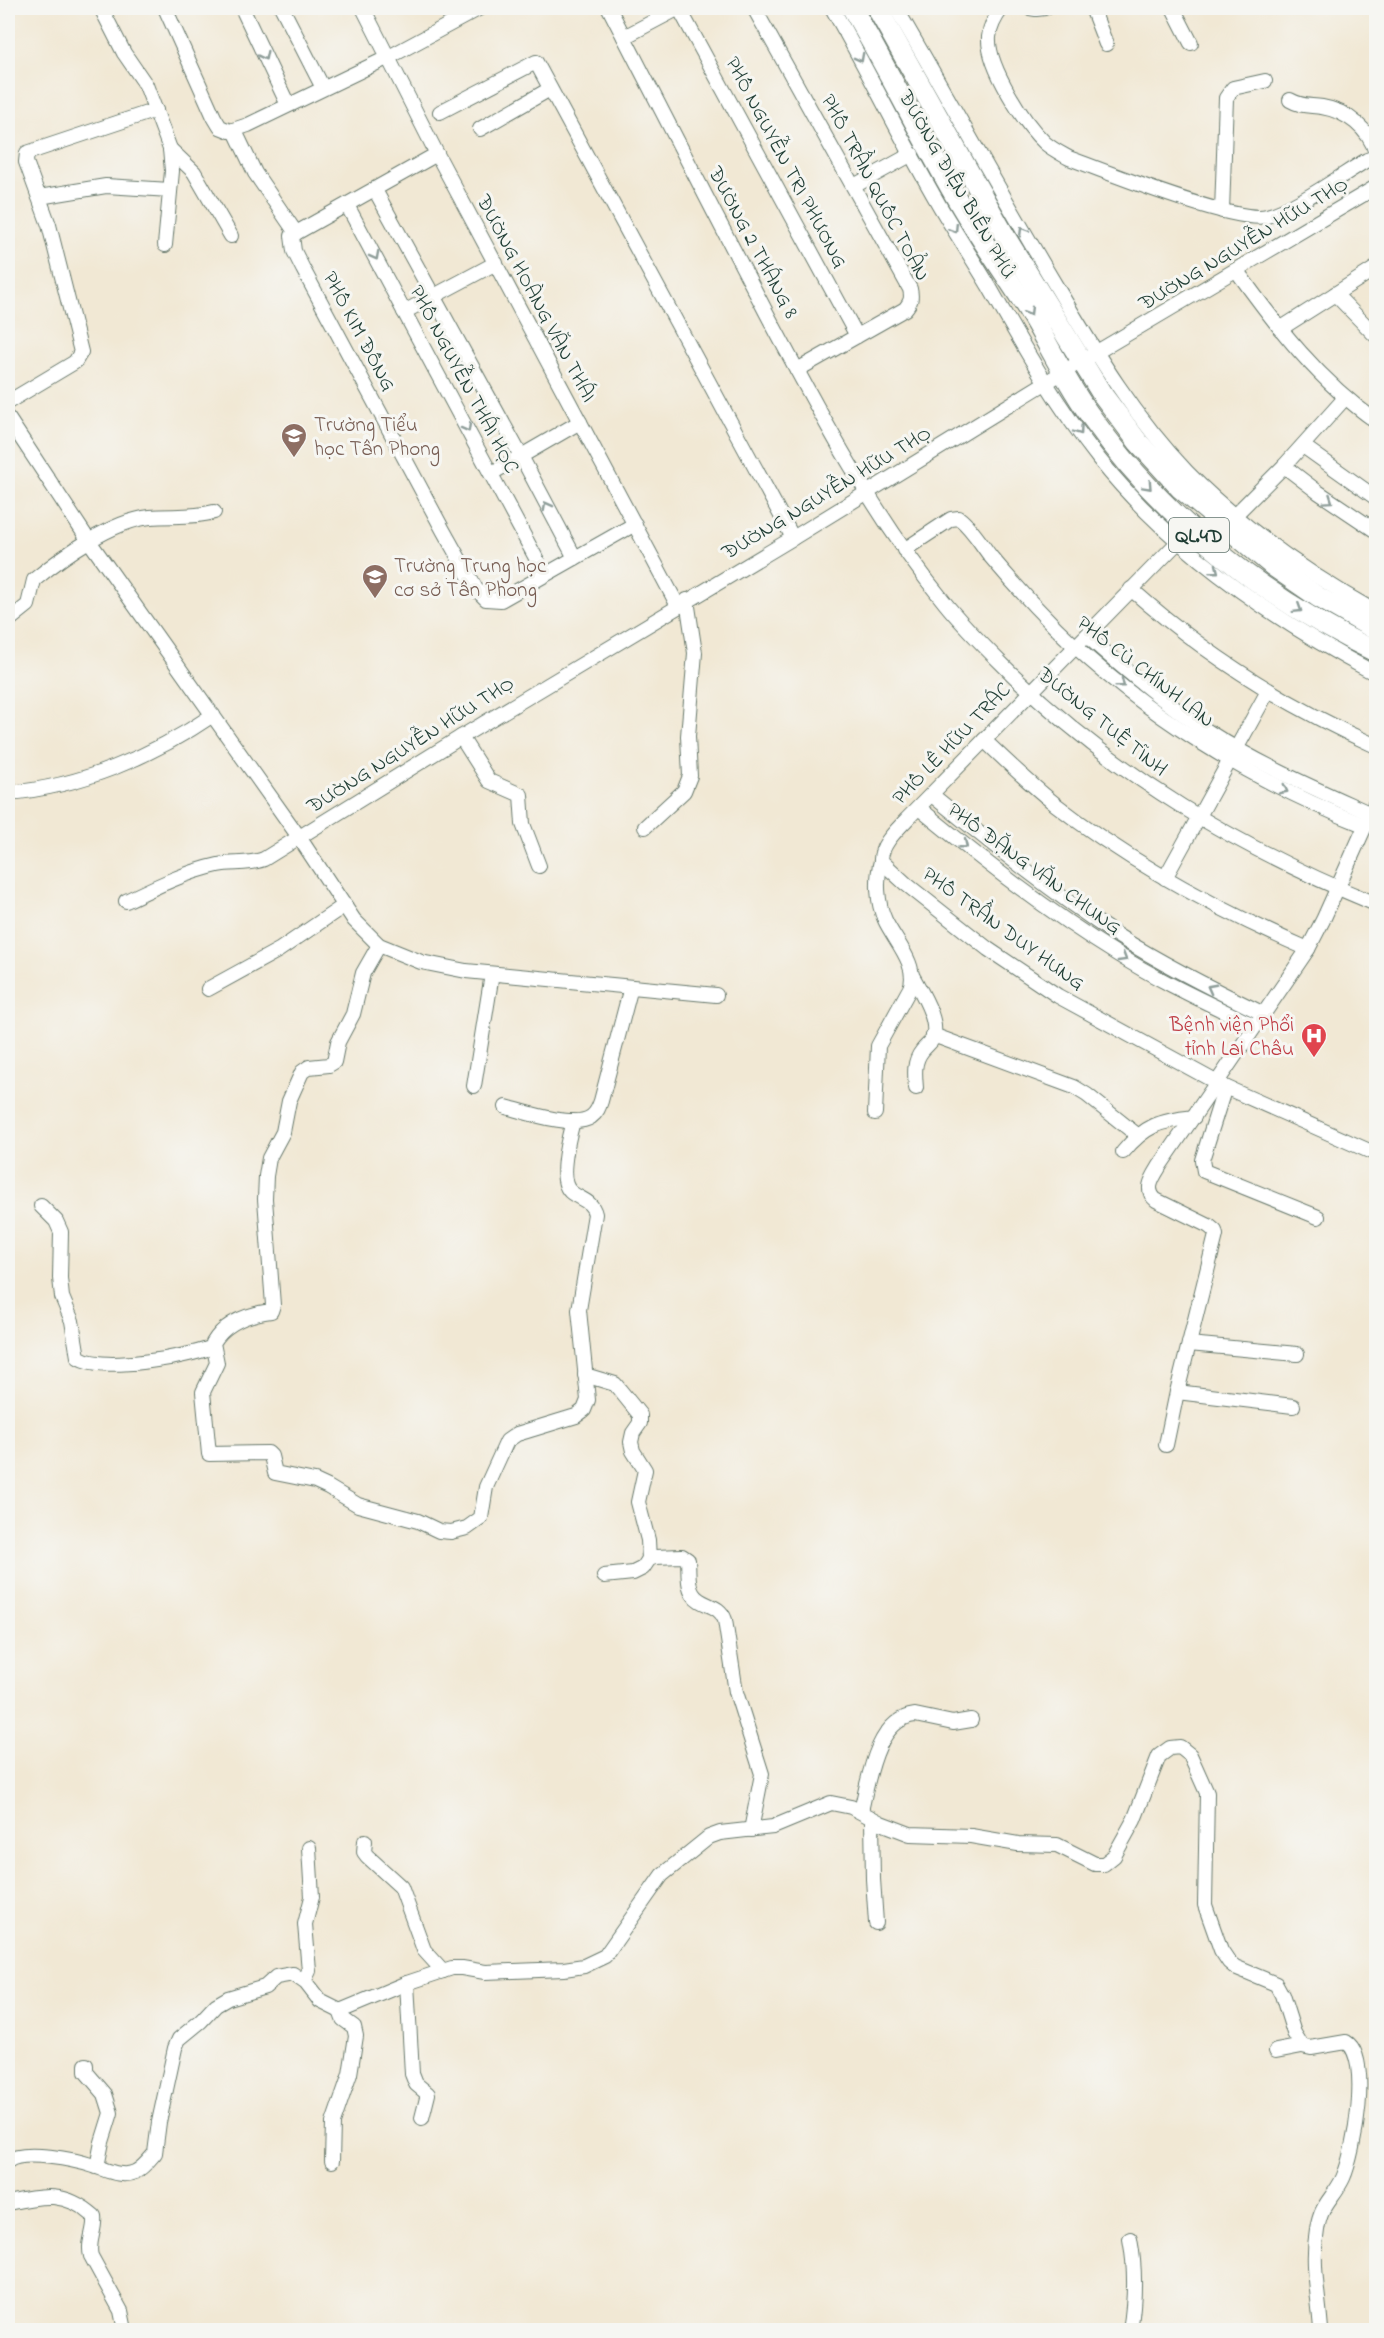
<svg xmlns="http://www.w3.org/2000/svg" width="1384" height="2338" viewBox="0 0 1384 2338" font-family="'Indie Flower',sans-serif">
<rect width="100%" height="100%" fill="#f6f6f2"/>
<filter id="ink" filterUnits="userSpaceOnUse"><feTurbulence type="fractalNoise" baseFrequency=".0167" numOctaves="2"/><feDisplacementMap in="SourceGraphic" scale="12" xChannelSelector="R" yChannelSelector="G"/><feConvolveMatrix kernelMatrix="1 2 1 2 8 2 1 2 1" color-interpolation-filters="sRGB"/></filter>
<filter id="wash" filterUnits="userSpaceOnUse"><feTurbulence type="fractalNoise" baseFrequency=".008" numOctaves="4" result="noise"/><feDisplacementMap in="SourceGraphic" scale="24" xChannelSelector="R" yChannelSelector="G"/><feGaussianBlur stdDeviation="1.35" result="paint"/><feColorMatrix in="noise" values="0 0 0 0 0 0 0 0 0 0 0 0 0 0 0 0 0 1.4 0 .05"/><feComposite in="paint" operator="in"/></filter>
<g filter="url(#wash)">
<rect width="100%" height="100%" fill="#f1e8d4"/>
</g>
<g filter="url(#ink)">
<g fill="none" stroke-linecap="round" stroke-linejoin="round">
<defs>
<g id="minor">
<path d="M101,8l23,45 22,32 24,64 2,22 -7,74"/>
<path d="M165,8l49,109 6,10 10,4 18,-6 141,-68 91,-49"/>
<path d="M242,8l46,97"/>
<path d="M282,8l41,80"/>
<path d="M363,8l74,146 241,452"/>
<path d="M609,8c52,101 104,203 157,304 53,100 107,203 179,291 20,25 44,48 67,71 107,104 227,174 364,230"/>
<path d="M679,8l178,328"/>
<path d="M754,8l156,281c2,9 1,13 -5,20l-108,61"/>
<path d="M832,8c37,64 69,131 106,195 16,28 35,56 52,85 33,58 67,118 109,171 73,92 175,161 277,215"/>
<path d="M896,8c55,94 107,190 163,283 38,64 76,127 128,181 55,56 121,102 189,140"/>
<path d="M1002,8c-6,8 -12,18 -13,29 -2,29 35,86 56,106 7,6 15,10 24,15 35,13 167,66 198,58 28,-7 73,-40 100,-56l9,-3"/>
<path d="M1030,8l6,1 9,-1"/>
<path d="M1092,8l14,36"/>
<path d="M1173,8l18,35"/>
<path d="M624,37l55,-29"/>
<path d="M1290,100c12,7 20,5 32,7 25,4 47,22 54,46"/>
<path d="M440,112l96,-50 257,476"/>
<path d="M480,129l70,-40"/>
<path d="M235,131l20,42 41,60"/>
<path d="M170,149l24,23 37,64"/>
<path d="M437,154l-141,79 -4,3 2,15 9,18 140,261 33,59 10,10 15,1 134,-76"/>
<path d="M854,186l58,-32"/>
<path d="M375,190l146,266 54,102"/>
<path d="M39,197l67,-11 64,4"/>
<path d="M347,205l198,370"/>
<path d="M1222,211l4,-113 7,-10 32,-7"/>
<path d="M1237,271c40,56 83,111 139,150"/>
<path d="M1335,294l41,42"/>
<path d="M404,312l92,-49"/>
<path d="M1280,329l96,-61"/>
<path d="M8,402l67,-40 6,-10 -32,-127 -23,-63 1,-9 129,-43"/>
<path d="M8,418l81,123 210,296 55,83 25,25 42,17 45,9 250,24"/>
<path d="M1303,446l73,52"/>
<path d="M1284,466l34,26 58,39"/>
<path d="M492,473l88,-51"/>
<path d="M1235,515l49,-49 61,-68"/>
<path d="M1179,541l-272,278c-10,11 -27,26 -26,42l25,23 82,65 70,47 167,91 151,67"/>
<path d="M904,550l47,-31 8,-1c13,10 22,26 32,39 21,25 42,48 65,71 87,86 196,153 310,198"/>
<path d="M1131,589c74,66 156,117 245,157"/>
<path d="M8,621l20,-16 6,-25c29,-24 78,-59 116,-63 22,-2 43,1 64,-5"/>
<path d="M1087,636c38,34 79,68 122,96 51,33 107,57 162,82"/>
<path d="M461,737l28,44 32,14 2,29 16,42"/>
<path d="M984,740c23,22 46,44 71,64 77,60 163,106 253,145"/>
<path d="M8,793c72,-6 145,-37 205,-78"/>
<path d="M932,795c60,49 121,98 186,141 46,29 96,54 146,78"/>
<path d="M919,808c63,52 128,103 198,146 44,28 91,49 138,72"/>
<path d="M645,827l39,-36 6,-15 -2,-40 7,-83 -8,-53"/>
<path d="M1165,878l103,-187"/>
<path d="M126,901c29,-14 60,-29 92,-36 15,-3 31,0 46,-6l197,-122 332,-199 270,-166 313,-185"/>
<path d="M379,945l-16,28 -10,41 -15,28 -4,20 -5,3 -20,2 -7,5 -13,29 -6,31 -14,26 -3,18 -1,23 8,106 -2,6c-23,3 -46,11 -58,32l4,20 -14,29 6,62 59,-1 3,3 4,17 40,8 13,6 30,18 60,16 21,10 12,1 16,-4 14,-10 5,-31 21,-46 10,-7 59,-18 8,-6 4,-10 -9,-90 16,-96c-3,-13 -13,-14 -23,-21 -16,-11 -3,-56 1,-72"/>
<path d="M913,977c8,15 28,46 19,63 -3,4 -7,7 -10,11 -9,11 -7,24 -6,37"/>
<path d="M208,989l71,-39 66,-45"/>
<path d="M933,1035l141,52 13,8 50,40"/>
<path d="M474,1086l18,-112"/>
<path d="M1225,1087l-23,73 2,11 114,46"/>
<path d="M506,1107c19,5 68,22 85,10 6,-4 8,-10 10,-16l30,-114"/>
<path d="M875,1113l3,-67 32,-58c9,-23 -16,-48 -25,-68 -8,-17 -9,-41 -4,-59"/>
<path d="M1123,1152c22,-27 37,-31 71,-35"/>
<path d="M41,1206l15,15 5,11 -1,46 2,19 10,24 6,36c25,16 107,0 135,-10"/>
<path d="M1189,1344l108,10"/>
<path d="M585,1375l30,9 25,31v8l-7,10 -2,9 2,9 12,19 -7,32 10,38 1,19"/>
<path d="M1177,1392l116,14"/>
<path d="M1166,1445l11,-53 39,-157 -1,-4 -6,-5 -53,-26c-13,-11 -2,-24 5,-36l147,-215 15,-29 53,-118"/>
<path d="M604,1576l29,-3 10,-5 6,-9 6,-2 27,-1 6,4c1,11 -1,25 5,34 8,13 26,9 32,26l11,72 26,82 -11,56"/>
<path d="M861,1811c7,-29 15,-92 54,-96l38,8 18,-3"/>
<path d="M872,1819l1,60 3,44"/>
<path d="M365,1841l-1,11 3,4 34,31 23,63 19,21"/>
<path d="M304,1981l5,-10 -4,-47 7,-27 -3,-49"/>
<path d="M407,1983l5,91 4,10 12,10 -6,24"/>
<path d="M1276,2051l26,-5"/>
<path d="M86,2065v7l19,22 6,19 -9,29 -5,25"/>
<path d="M8,2161c15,-12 68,-1 86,5 13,4 27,12 41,6 8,-4 14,-12 20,-19l4,-31 16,-74 4,-9 22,-18 15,-16 12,-7 37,-11 11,-10 17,-3 13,9 14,18 20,10 67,-28 45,-15h10l23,4 79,-3 20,-3 21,-10 57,-81 47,-38 11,-4 53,-6 58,-24 20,4 30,16 29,11 61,2 47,8 39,1 38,19h9l10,-8 20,-36 25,-64 11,-8 10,-1 10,8 17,38 -2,112 16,45 8,12 6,5 41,17 6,11 12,38 8,13 9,2 35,-6c26,15 8,112 -3,136 -10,21 -22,25 -26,52 -6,34 2,67 4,100"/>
<path d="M332,2161l1,-38 17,-49 6,-38 -2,-9 -11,-8 -3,-8"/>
<path d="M8,2203c35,-8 58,-12 86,13 2,14 -7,26 -3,40l30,55 4,19"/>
<path d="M1130,2239c6,31 5,61 0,91"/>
</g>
<g id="highway">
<path d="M852,8c38,65 71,133 109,198 20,34 43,66 64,99 23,37 41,78 67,113 72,101 173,181 284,234"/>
<path d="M877,8l129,230 96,156 36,48 42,46 93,78 45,31 58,33"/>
</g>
</defs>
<use href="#minor" stroke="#68796c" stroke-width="16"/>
<use href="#highway" stroke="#68796c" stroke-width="22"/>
<use href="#minor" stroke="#fff" stroke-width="14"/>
<use href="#highway" stroke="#fff" stroke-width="20"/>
</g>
<defs><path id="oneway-chevron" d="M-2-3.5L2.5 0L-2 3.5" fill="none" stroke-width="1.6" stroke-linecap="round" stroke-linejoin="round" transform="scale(1.5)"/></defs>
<g stroke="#8f9e9a">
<use href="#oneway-chevron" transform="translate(264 56) rotate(64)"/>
<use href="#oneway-chevron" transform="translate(860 58) rotate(62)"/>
<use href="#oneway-chevron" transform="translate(954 229) rotate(58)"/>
<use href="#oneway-chevron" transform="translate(1023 231) rotate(-121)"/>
<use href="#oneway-chevron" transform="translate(375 256) rotate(62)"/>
<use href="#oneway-chevron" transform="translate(1029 312) rotate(59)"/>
<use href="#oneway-chevron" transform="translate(467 428) rotate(61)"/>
<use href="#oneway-chevron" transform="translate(1079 431) rotate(55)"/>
<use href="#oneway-chevron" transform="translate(1148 486) rotate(47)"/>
<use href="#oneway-chevron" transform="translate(1329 500) rotate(34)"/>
<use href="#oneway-chevron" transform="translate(547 506) rotate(-118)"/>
<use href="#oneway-chevron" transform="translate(1215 570) rotate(38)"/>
<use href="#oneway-chevron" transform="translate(1298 609) rotate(32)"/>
<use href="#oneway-chevron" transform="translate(1121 684) rotate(38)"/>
<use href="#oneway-chevron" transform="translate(1284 790) rotate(27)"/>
<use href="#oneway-chevron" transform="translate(964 845) rotate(39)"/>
<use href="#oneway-chevron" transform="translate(1123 958) rotate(31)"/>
<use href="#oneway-chevron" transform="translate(1211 988) rotate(-152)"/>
</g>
</g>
<defs>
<symbol id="school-pin" viewBox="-11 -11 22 30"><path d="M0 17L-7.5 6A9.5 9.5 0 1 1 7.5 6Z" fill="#8d6e63" stroke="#f6f6f2"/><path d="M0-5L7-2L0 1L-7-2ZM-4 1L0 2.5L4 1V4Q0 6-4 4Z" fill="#fff"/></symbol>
<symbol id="hospital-pin" viewBox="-11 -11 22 30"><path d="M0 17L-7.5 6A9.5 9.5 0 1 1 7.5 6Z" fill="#e0444e" stroke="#f6f6f2"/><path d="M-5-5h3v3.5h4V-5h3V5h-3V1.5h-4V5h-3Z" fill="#fff"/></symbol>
</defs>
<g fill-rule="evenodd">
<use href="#school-pin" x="279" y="421" width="30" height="40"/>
<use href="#school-pin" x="360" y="562" width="30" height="40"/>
<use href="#hospital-pin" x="1299" y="1021" width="30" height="40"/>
</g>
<g text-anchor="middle" stroke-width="6" stroke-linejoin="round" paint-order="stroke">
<rect fill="#f6f6f2" stroke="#60746d" stroke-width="1.5" x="1169" y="518" width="60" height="34" rx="4.5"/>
<g font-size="20" font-weight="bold" fill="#1f3d34">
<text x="1199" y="542">QL.4D</text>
</g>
<g font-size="21" fill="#1f3d34" stroke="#f6f6f2">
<text transform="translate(787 162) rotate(62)" y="7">PHỐ NGUYỄN TRI PHƯƠNG</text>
<text transform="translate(958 184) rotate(60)" y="7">ĐƯỜNG ĐIỆN BIÊN PHỦ</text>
<text transform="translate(876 187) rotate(62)" y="7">PHỐ TRẦN QUỐC TOẢN</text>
<text transform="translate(754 242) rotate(62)" y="7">ĐƯỜNG 2 THÁNG 8</text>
<text transform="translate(1243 243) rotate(-31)" y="7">ĐƯỜNG NGUYỄN HỮU THỌ</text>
<text transform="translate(537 298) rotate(62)" y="7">ĐƯỜNG HOÀNG VĂN THÁI</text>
<text transform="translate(360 331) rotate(62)" y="7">PHỐ KIM ĐỒNG</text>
<text transform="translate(465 379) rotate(62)" y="7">PHỐ NGUYỄN THÁI HỌC</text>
<text transform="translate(826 492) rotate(-31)" y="7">ĐƯỜNG NGUYỄN HỮU THỌ</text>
<text transform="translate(1146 671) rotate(38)" y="7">PHỐ CÙ CHÍNH LAN</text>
<text transform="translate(1103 721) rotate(39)" y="7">ĐƯỜNG TUỆ TĨNH</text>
<text transform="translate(951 743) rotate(-46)" y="7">PHỐ LÊ HỮU TRÁC</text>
<text transform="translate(410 744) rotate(-32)" y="7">ĐƯỜNG NGUYỄN HỮU THỌ</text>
<text transform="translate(1035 868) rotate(36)" y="7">PHỐ ĐẶNG VĂN CHUNG</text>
<text transform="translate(1004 928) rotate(36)" y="7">PHỐ TRẦN DUY HƯNG</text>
</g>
<g font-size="21" fill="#785e54" stroke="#f6f6f2" text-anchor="start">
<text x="314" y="431">Trường Tiểu<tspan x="314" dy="24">học Tân Phong</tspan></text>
<text x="394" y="572">Trường Trung học<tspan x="394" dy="24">cơ sở Tân Phong</tspan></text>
</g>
<g font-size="21" fill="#be3a42" stroke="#f6f6f2" text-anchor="end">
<text x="1294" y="1031">Bệnh viện Phổi<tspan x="1294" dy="24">tỉnh Lai Châu</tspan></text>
</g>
</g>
<rect width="1384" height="2338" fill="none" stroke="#f6f6f2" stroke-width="30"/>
</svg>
